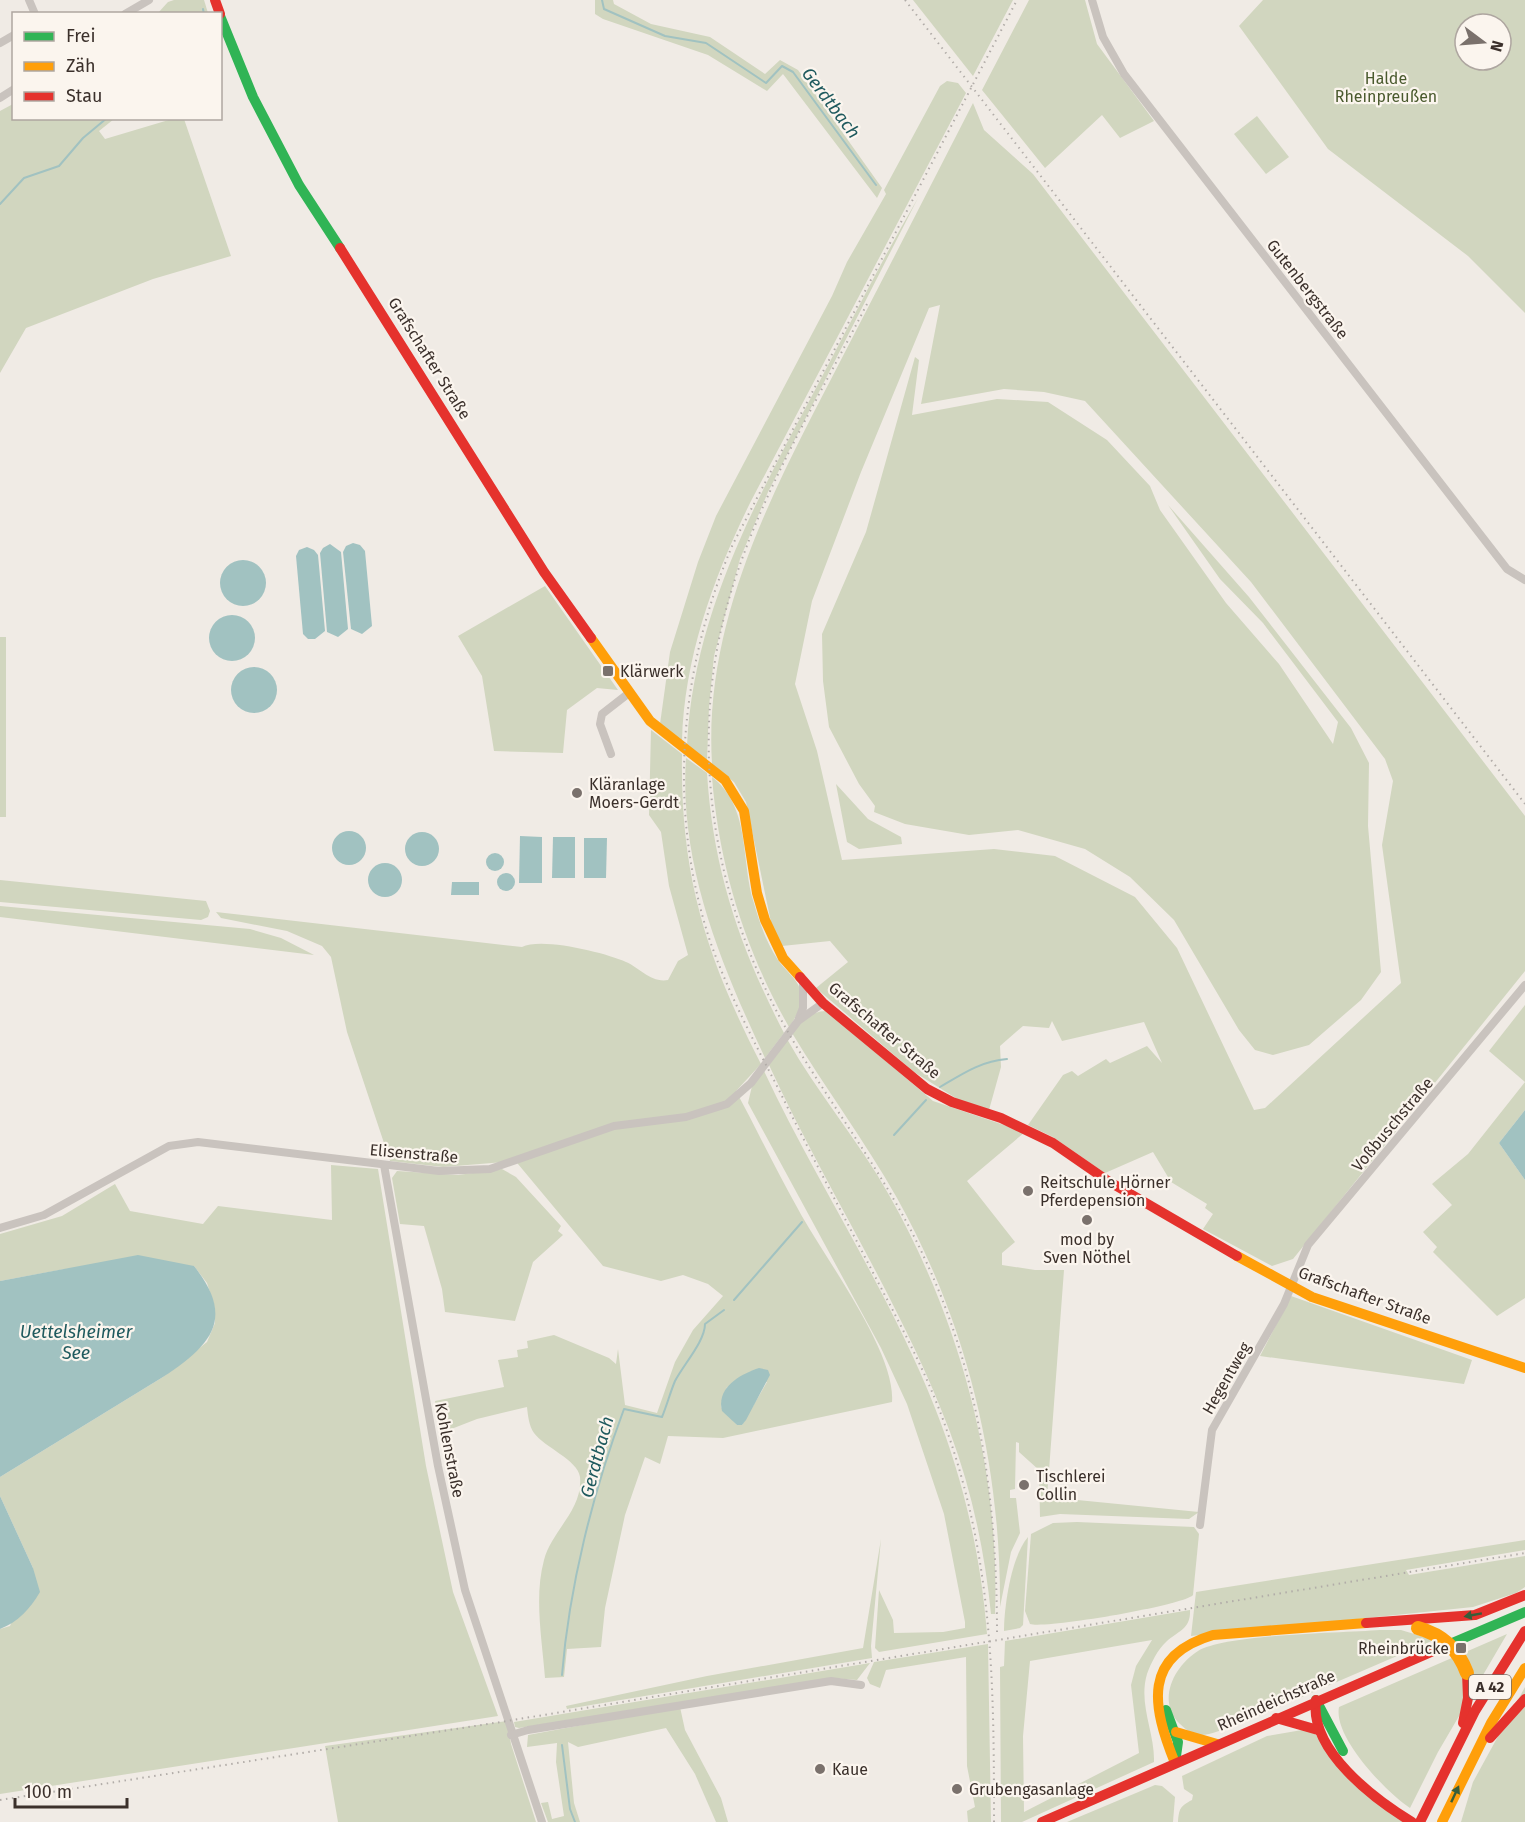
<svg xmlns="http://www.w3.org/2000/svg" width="1525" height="1822" viewBox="0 0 1525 1822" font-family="'Fira Sans',sans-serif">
<rect width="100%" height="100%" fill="#f0ebe5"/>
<g fill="#d1d6bf" fill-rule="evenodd">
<path d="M174,0h30l4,13h-50l10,-11z"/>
<path d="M595,0h18l1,4 37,20 59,13 55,37 15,-14 18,10 84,118 -5,10 -94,-124 -16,17 -59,-36 -105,-36 -8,-5z"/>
<path d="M913,0h100l-40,76z"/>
<path d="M1029,0h56l12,44 57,77 -34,17 -18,-23 -57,53 -63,-78z"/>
<path d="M1263,0h262v313l-57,-57 -140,-107 -89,-123zM1465,24h36v36h-36z"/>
<path d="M947,81l11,2 8,10 -215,408c-37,75 -67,156 -69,241l-22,-18 10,-72 28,-90 18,-46 116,-220 15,-34 39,-68 -2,-4 56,-104z"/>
<path d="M973,103l11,27 49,44 492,642v155l-232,288 -21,7 -69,-37 10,-15 -8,-6 2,-4 -36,-22 -18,-30 -48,21 -52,-36 -25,-12 35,-50 9,-4 6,5 28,-17 4,4 37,-17 15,17 -18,-41 -82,19 -10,-20 -3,7 -26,-2 -23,20 1,21 -12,43 -30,-10 -45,-28 -98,-84 32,-26 -18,-21 -48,5 -10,-19 -26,-125 -12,-20 -22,-18c-9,-149 66,-282 132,-410 43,-83 86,-167 129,-251zM940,305l-19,99 83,-15 40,3 41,9 166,181 134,177 8,22 -11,64 19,138 -136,125 -11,2 -77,-162 -42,-51 -80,-41 -61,-7 -152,11 -25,-109 -22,-67 17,-83 49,-129 68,-164z"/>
<path d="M13,104l1,14 100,1 -15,12 6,8 67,-20h12l47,137 -78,23 -127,49 -26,45v-262z"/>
<path d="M1257,116l32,41 -23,17 -32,-40z"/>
<path d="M918,198l-150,294 -28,67 -26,97 -5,51 -2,53 -20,-14c6,-131 68,-243 128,-356 34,-64 66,-129 103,-192z"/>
<path d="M915,357l4,3 -7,55 85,-16 51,3 59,38 43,46 10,24 66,93 53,61 54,80 5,-22 -75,-99 -43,-44 -52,-74 81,92 102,131 18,35 -1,63 13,146 -20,28 -52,45 -36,10 -18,-5 -16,-20 -65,-110 -44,-43 -45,-28 -67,-19 -49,5 -64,-11 -31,-12 1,-6 -16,-22 -30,-57 -6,-46 -1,-47 44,-102z"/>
<path d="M545,586l73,104 -21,-2 -30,22 -4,43 -69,-2 -12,-75 -24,-40z"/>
<rect x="0" y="637" width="6" height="180"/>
<path d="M651,730l31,24c-2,121 24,203 79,310l-25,27c21,39 40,79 62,118 25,47 98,142 94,193l-169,36 -55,-2 -8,28 -15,-7 -20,58 -20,93 -4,39 -34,2 -3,28 -19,1c-3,-39 -11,-81 -1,-118 8,-30 39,-50 36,-83 -2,-17 -36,-30 -46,-44 -5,-7 -6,-17 -7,-26l-50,12 -36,14 -6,-32 69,-14 -6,-27 20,-3 -1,-7 11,-2 -1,-7 27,-6 55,23 7,6 2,-15 7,56 32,8 18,-51 18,-32 30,-34 -15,-12 -25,-9 -22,6 -58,-15 -90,-108 -9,4 -61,5 -53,-6 -43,-129 -16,-75 -9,-11 -35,-15 -66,-13 -5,-6 306,35c20,-10 84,6 104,15 14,6 25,21 42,18l10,-19 10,-6 -19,-69 -8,-54 -12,-17zM767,1382l-25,43h-5l-16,-18 6,-20z"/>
<path d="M686,758l21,15c6,97 33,175 77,260l-19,25c-44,-94 -86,-193 -79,-300z"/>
<path d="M712,777c38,29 29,81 41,123 6,21 13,42 25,60 6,9 19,19 22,29 4,14 -3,27 -11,38 -44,-77 -70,-161 -77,-250z"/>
<path d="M836,784l32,35 33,18 1,7 -43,5 -12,-7z"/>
<path d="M0,880l206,21 4,10 -2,6 -7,3 -201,-18z"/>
<path d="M0,906l250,23 31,9 33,17 -314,-38z"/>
<path d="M1525,1005v77l-36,-31z"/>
<path d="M827,1011l106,90 92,31 -58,49 48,61 -13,11v12l33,5h29l-17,227 152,15 -10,7 -129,-5 -20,3 -1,-47 -20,-18v-9l-3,-1 -1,47 -5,1v8h6l4,35 -9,19 -11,55c1,-143 -33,-284 -103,-409 -32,-57 -72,-110 -105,-165 8,-11 21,-23 35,-22z"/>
<path d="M787,1039c30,54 72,102 102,156 72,127 111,274 106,419h-4c-6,-61 -19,-123 -41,-182 -48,-128 -124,-243 -181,-367z"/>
<path d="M764,1071c53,113 125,220 171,337 29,73 46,149 52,226l-108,18 -4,-4 4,-58 14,30 1,13 49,-1 22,-4v-6l-21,-108 -37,-110 -26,-56 -133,-245 4,-17z"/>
<path d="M1525,1082v28l-26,33 26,37v118l-28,18 -64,-64 4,-5 -14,-15 29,-27 -20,-21 36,-30z"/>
<path d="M331,1165l47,4 48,297 27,126 45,124 -498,78v-165l10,-3 23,-58 -33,-72v-19l163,-100 44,-35 8,-19 -1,-18 -7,-22 -13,-17 -129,3 -65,12v-47l62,-18 53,-32 15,27 73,13 15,-18 114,14z"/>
<path d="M502,1169l14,8 45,49 -3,5 5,4 -30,27 -18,59 -70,-9 -3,-23 -18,-63 -24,-2 -8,-46 5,-7 61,4z"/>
<path d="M1291,1296l181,64 -8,24 -204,-28z"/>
<path d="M1077,1522l117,5 5,7 -6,61c-8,10 -147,34 -163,29l-5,-13 6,-77 22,-11z"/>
<path d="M1028,1537l-5,88 -3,3 -16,3c0,-24 7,-74 24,-94z"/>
<path d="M881,1539l-10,107 1,12 -305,51 -1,-3 141,-30 156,-28z"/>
<path d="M1525,1540v10l-119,20 3,5 116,-19v31l-9,6 -43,14 -282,29 5,-44z"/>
<path d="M1190,1610c1,19 -12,21 -24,32 -8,7 -15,21 -19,32 -9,30 8,59 7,88l-132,60h-21l-1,-155 4,-1 1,-25zM1152,1640l-16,26 -5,19 8,68 -115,59 -1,-76 7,-75z"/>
<path d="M1380,1630h21l33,10 -199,86c-10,2 -26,10 -36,9 -7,-1 -14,-6 -19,-11 -24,-23 -6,-58 18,-73 28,-17 144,-18 182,-21z"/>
<path d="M1507,1634l-69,118 -28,56c-24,-16 -77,-71 -71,-101z"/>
<path d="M988,1644l3,178h-23l-1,-11 8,-4 -8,-41 -1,-109 -80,13 -6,18 -10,-4 -3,-6 7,-16z"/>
<path d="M870,1663l-13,17 -25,-2 -313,50 -4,-1 -1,-5z"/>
<path d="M1525,1687v135h-64l12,-40z"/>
<path d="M680,1707l5,23 36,68 7,24h-12l-21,-48 -29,-46 -88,19 -10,-5 6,61 6,19h-32l-7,-19 7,-1 4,17 12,-3 -8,-54 1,-19 -30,4 1,-12z"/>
<path d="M507,1721l4,23 25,78h-198l-13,-76z"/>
<path d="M1302,1730h9l92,92h-225c1,-13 2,-16 14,-22l1,-5 -9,-6 -2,-13 85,-40z"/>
<path d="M1155,1785l7,1 13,11 -2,25h-106z"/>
</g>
<g fill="#a1c2c1">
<path d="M353,543l7,2 5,6 7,75 -10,8 -11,-5 -8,-77 3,-6z"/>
<path d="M330,544l11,8 7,77 -10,8 -11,-5 -7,-79 3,-5z"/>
<path d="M307,547l7,3 4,5 7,76 -10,8h-7l-5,-5 -7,-78 3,-6z"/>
<circle cx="243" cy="583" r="23"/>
<circle cx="232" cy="638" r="23"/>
<circle cx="254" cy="690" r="23"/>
<circle cx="349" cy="848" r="17"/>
<circle cx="422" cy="849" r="17"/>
<path d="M520,836l22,1v46h-23z"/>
<path d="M553,837h22v41h-23z"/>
<path d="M584,838h23l-1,40h-22z"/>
<circle cx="495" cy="862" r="9"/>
<circle cx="385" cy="880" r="17"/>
<circle cx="506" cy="882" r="9"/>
<path d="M452,882h27v13h-28z"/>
<path d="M1525,1110v70l-26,-37z"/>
<path d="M138,1255l56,11c42,53 17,79 -31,111l-163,100v-196z"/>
<path d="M759,1368l9,2 2,5 -24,45 -4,5h-5l-15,-14c-6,-24 19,-37 37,-43z"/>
<path d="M0,1496l33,72 7,24c-10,17 -22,30 -40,37z"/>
</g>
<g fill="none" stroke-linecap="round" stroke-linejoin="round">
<g stroke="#a1c2c1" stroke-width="2">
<path d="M602,0l2,9 61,27 41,7 60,40 16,-17 11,6 83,113"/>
<path d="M203,9l1,5"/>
<path d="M0,204l24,-26 35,-12 24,-28 24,-20"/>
<path d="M940,1087c22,-13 41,-26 67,-28"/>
<path d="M894,1135l32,-35"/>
<path d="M734,1300l68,-78"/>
<path d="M562,1675c7,-88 31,-183 62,-266l38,8c5,-12 8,-24 13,-36 9,-17 30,-40 30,-57l19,-14"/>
<path d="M562,1745l8,64 5,13"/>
</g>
<g stroke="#c9c3be" stroke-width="8">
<path d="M29,0l6,14"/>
<path d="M1092,0l11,37 21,37 383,495 18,11"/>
<path d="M125,14l24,-14"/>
<path d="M0,43l14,-8"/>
<path d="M0,98l14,-9"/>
<path d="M611,754l-11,-30 2,-10 27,-21"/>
<path d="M799,1018l4,-10v-27"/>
<path d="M384,1165l54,301 27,124 77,232"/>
<path d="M0,1228l44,-13 125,-69 29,-4 241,29 51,-2 124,-43 72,-9 41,-13 24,-21 47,-62 25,-18"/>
<path d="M1200,1525l12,-95 72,-126 24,-59 217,-260"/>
<path d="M511,1735l17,-5 303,-49 30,4"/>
</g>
<g stroke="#30b455" stroke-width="10">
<path d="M220,16l33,81 46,88 41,63"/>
<path d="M1438,1649l87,-37"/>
<path d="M1316,1700l27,51"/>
<path d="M1166,1710l12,32 -3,21"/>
</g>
<g stroke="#ff9f0a" stroke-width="10">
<path d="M591,638l59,83 75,59 19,31 13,82 8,27 18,38 17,19"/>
<path d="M1237,1256l75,41 213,71"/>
<path d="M1176,1732l41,12"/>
<path d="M1175,1763c-23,-57 -33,-107 38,-128l153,-12"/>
<path d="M1442,1822l49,-99 34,-55"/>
</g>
<g stroke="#e5322d" stroke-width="10">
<path d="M215,0l5,14"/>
<path d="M340,248l204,324 47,66"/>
<path d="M800,977l23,26 104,86 25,13 49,16 52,25 55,38 129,75"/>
<path d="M1366,1623l109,-8 50,-20"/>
<path d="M1316,1700c-7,50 58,99 96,122"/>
<path d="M1276,1718l42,12"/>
<path d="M1463,1723l5,-25 -1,-25"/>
<path d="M1490,1738l35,-39"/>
<path d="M1042,1822l396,-173"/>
<path d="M1420,1822l55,-111 50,-80"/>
</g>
<g stroke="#b1aca8" stroke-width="2" stroke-dasharray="1.5 4.5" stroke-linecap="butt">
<path d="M905,0l620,804"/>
<path d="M867,304c-56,109 -125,218 -149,340 -27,140 6,284 80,405 42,69 92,134 126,208 56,119 73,245 73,376"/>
<path d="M0,1800l507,-79 1018,-168"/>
<path d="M994,1822c0,-139 -1,-261 -48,-394 -20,-58 -50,-111 -78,-165 -30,-58 -61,-116 -90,-175 -25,-48 -50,-96 -68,-147 -43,-131 -31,-272 23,-397l284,-544"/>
</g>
<path stroke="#ff9f0a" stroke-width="14" d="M1418,1628c25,7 40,21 49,45"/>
</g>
<defs><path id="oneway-solid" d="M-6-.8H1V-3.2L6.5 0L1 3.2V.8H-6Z" transform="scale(1.5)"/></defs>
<g fill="#375e3a">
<use href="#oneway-solid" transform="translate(1473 1615) rotate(170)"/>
<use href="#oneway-solid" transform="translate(1455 1794) rotate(-65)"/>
</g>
<g fill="#7a716c" stroke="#fbf5ee" stroke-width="2">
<rect x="602" y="665" width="12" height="12" rx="3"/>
<circle cx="577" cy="793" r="6"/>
<circle cx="1028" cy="1191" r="6"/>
<circle cx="1087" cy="1220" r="6"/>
<circle cx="1024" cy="1485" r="6"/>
<rect x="1455" y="1642" width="12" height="12" rx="3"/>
<circle cx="820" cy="1769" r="6"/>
<circle cx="957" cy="1789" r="6"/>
</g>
<g text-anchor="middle" stroke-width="4.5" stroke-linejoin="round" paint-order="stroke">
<rect fill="#fbf5ee" stroke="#756b66" stroke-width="1.5" x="1469" y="1675" width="42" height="24" rx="4.5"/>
<g font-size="15" font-weight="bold" fill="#3b302b">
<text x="1490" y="1692">A 42</text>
</g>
<g font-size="16" fill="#4a5a2e" stroke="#fbf5ee">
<text x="1386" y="84">Halde<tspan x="1386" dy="18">Rheinpreußen</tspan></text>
</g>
<g font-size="16" fill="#3b302b" stroke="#fbf5ee">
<text transform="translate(1308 289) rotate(52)" y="6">Gutenbergstraße</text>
<text transform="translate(430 358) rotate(58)" y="6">Grafschafter Straße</text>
<text transform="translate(885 1030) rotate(40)" y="6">Grafschafter Straße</text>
<text transform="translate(1392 1124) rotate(-50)" y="6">Voßbuschstraße</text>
<text transform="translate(414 1153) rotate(5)" y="6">Elisenstraße</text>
<text transform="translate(1365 1295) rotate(20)" y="6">Grafschafter Straße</text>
<text transform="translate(1226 1378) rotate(-60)" y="6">Hegentweg</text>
<text transform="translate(450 1450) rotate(79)" y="6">Kohlenstraße</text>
<text transform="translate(1276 1700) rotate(-24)" y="6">Rheindeichstraße</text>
</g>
<g font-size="16" fill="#3b302b" stroke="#fbf5ee" text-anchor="start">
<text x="620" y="677">Klärwerk</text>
<text x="589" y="790">Kläranlage<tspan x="589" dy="18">Moers-Gerdt</tspan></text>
<text x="1040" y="1188">Reitschule Hörner<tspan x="1040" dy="18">Pferdepension</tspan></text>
<text x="1087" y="1245" text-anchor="middle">mod by<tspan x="1087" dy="18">Sven Nöthel</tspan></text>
<text x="1036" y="1482">Tischlerei<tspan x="1036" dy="18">Collin</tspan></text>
<text x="1449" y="1654" text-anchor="end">Rheinbrücke</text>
<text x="832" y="1775">Kaue</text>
<text x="969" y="1795">Grubengasanlage</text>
</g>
<g font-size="18" font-style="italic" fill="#1f5a5e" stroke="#fbf5ee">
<text transform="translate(831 103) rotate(53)" y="6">Gerdtbach</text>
<text x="76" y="1338">Uettelsheimer<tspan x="76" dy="21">See</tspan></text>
<text transform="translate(597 1457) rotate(-75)" y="6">Gerdtbach</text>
</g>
</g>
<rect x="12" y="12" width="210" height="108" fill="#fbf5ee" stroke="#aea6a0" stroke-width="1.5"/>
<rect x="24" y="32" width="30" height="9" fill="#30b455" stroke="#aea6a0" stroke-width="1.5"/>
<text x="66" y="42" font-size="18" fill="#3b302b">Frei</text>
<rect x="24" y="62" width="30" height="9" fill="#ff9f0a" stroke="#aea6a0" stroke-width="1.5"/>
<text x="66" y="72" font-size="18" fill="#3b302b">Zäh</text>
<rect x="24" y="92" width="30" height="9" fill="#e5322d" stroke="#aea6a0" stroke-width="1.5"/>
<text x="66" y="102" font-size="18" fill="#3b302b">Stau</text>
<g transform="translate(1483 42) rotate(106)"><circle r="28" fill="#fbf5ee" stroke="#aea6a0" stroke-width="1.5"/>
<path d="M0-4.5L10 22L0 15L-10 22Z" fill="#7a716c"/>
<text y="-9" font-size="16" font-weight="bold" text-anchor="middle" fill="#3b302b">N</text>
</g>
<path d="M15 1798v9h112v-9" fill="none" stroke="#3b302b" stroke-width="3"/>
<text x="24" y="1798" font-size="18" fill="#3b302b" stroke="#fbf5ee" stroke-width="4.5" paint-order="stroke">100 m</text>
</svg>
